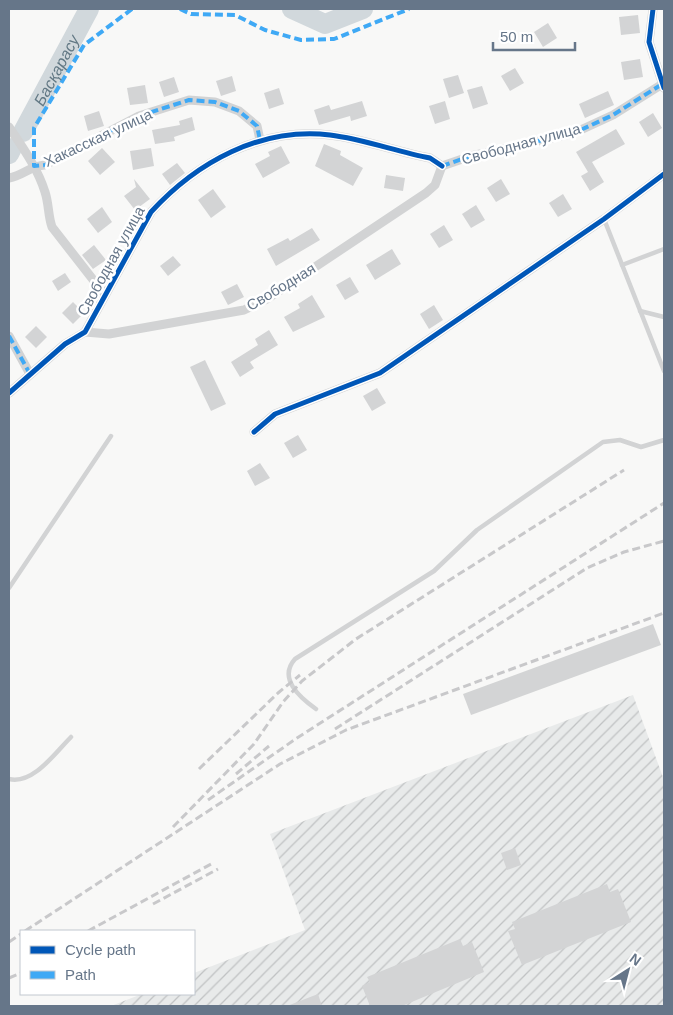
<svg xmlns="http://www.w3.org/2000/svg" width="673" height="1015" viewBox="0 0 673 1015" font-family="Helvetica,sans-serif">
<defs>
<pattern id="industrial-furrows" width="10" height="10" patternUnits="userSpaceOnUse" patternTransform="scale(1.25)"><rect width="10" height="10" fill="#e8eaea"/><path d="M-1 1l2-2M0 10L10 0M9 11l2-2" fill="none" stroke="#c0c2c3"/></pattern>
</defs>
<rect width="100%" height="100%" fill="#f8f8f7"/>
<path fill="url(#industrial-furrows)" d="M633,695l31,85v226h-553l31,-12h52v-21l111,-43 -35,-96z"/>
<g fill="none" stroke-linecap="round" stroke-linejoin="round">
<g stroke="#d1d8dc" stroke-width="20">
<path d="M292,9l33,15 38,-15"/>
<path id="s1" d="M23,132l66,-123"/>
<path d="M9,154l3,-6"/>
</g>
</g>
<g fill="#d3d4d5">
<path d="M638,15l2,18 -19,2 -2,-18z"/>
<path d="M548,23l9,15 -14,9 -9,-15z"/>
<path d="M640,59l3,18 -19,3 -3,-18z"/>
<path d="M515,68l9,15 -14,8 -9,-15z"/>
<path d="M458,75l6,18 -15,5 -6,-19z"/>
<path d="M232,76l4,15 -15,5 -5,-15z"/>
<path d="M174,77l5,15 -15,5 -5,-15z"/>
<path d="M145,85l3,18 -18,2 -3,-17z"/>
<path d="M482,86l6,18 -15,5 -6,-19z"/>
<path d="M279,88l5,16 -15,5 -5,-16z"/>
<path d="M608,91l6,14 -29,13 -6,-14z"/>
<path d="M362,101l5,15 -16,5 -1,-5 -31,9 -5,-15 15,-5 2,5z"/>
<path d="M445,101l5,18 -15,5 -6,-18z"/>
<path d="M99,111l5,15 -16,5 -4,-15z"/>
<path d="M653,113l9,15 -14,9 -9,-15z"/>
<path d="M192,117l3,13 -21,7 1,4 -20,3 -3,-14 28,-5 -1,-4z"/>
<path d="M616,129l9,15 -33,18 12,20 -14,9 -9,-15 7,-4 -12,-20z"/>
<path d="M324,144l17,7 -1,4 23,13 -10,18 -38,-20z"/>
<path d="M281,146l9,17 -27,15 -8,-14 15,-8 -2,-4z"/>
<path d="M102,148l13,14 -15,13 -12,-14z"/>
<path d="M151,148l3,18 -21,4 -3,-19z"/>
<path d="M177,163l8,10 -15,12 -8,-11z"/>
<path d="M386,175l19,3 -2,13 -19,-3z"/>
<path d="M134,179l16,20 -15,11 -11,-14 12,-9z"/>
<path d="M501,179l9,15 -14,8 -9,-14z"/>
<path d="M213,189l13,18 -15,11 -13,-18z"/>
<path d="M563,194l9,15 -14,8 -9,-14z"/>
<path d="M476,205l9,15 -14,8 -9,-14z"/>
<path d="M102,207l10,15 -14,11 -11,-14z"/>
<path d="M444,225l9,15 -14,8 -9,-14z"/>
<path d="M312,228l8,12 -44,26 -9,-17 21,-11 2,3z"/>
<path d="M94,245l12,15 -13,9 -11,-14z"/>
<path d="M392,249l9,15 -26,16 -9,-15z"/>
<path d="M173,256l8,9 -13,11 -8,-10z"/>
<path d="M65,273l6,9 -13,9 -6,-10z"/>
<path d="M350,277l9,15 -14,8 -9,-15z"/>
<path d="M237,284l7,13 -16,8 -7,-13z"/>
<path d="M312,295l13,22 -32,15 -9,-15 16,-9 -2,-4z"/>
<path d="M73,302l11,11 -11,11 -11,-11z"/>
<path d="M434,305l9,15 -14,9 -9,-15z"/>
<path d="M36,326l11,11 -11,11 -11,-11z"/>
<path d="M269,330l9,15 -28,17 4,6 -14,9 -9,-15 27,-17 -3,-6z"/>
<path d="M205,360l21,44 -15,7 -21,-44z"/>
<path d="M377,388l9,15 -14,8 -9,-15z"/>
<path d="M298,435l9,15 -14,8 -9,-15z"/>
<path d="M260,463l10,15 -15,8 -8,-15z"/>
<path d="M653,624l8,21 -190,70 -8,-21z"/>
<path d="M515,848l6,17 -14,5 -6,-17z"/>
<path d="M607,884l3,8 8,-3 13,33 -109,43 -14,-34 7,-2 -3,-7z"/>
<path d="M460,939l3,7 9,-4 12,30 -82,34h-32l-8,-20 8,-4 -3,-5z"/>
<path d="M318,994l4,12h-35z"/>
</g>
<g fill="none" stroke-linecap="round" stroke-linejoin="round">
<g stroke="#d2d3d4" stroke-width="4.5">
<path d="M604,219l60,152"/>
<path d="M622,265l42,-16"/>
<path d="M640,311l24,6"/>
<path d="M9,588l102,-152"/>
<path d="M316,709c-17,-12 -38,-31 -21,-50l139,-88 43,-41 126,-88 17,-2 21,7 23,-7"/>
<path d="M9,779c24,6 47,-27 62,-42"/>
</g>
<g stroke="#d2d3d4" stroke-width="9">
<path d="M653,9l-4,33 15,46"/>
<path d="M9,127c14,21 29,42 36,65 4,12 3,24 7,35l53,68"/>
<path d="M442,166l29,-10 103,-23 39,-18 51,-32"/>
<path d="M9,178c15,-3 21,-12 36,-13l94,-49 50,-16 26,2 24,9 18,15 3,14"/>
<path d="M85,332l24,2 135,-24 23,-11 159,-106 9,-8 7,-19"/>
<path d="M9,336l21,38"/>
<path d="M9,393l56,-49 20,-12 66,-120c46,-50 109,-85 179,-77 34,4 67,17 100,23l12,8"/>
<path d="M254,432l21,-18 105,-41 224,-154 60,-45"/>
</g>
<g stroke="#c8c8ca" stroke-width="3" stroke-dasharray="8 4" stroke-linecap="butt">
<path d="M335,729l252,-161 37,-16 40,-11"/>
<path d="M199,769l79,-76 22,-18"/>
<path d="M236,774l33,-28"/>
<path d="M208,800l89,-62 367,-235"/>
<path d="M173,827l81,-83 29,-42 19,-21 54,-42 268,-169"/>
<path d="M153,904l65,-35"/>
<path d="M25,931l255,-167 66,-34 318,-117"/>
<path d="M88,931l125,-68"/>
<path d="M9,942l12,-8"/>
<path d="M9,978l12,-5"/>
</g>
<g stroke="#3fa9f5" stroke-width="4" stroke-dasharray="8 4" stroke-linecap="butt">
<path d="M132,9l-48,36 -50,83v38l11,-1 94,-49 50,-16 26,2 24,9 18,15 3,14"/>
<path d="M180,9l11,5 44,1 30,15 36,10 33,-1 75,-30"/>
<path d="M442,166l29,-10 103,-23 39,-18 51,-32"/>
<path d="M9,336l21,38"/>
</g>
<defs>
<g id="cycleway">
<path d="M653,9l-4,33 15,46"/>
<path d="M9,393l56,-49 20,-12 66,-120c46,-50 109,-85 179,-77 34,4 67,17 100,23l12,8"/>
<path d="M254,432l21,-18 105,-41 224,-154 60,-45"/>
</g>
</defs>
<use href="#cycleway" stroke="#fff" stroke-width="8"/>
<use href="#cycleway" stroke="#0057b8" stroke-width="5"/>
</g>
<g text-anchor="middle" stroke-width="5" stroke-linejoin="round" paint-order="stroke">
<g font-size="15" fill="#667689" stroke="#fff">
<text transform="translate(98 138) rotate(-25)" y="5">Хакасская улица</text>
<text transform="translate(521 144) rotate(-15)" y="5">Свободная улица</text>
<text transform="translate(111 261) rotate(-61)" y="5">Свободная улица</text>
<text transform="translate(281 287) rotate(-31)" y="5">Свободная</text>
</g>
<g font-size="16" font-style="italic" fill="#627884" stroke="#fff">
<text dy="6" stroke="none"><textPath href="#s1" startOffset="70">Басқарасу</textPath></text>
</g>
</g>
<rect width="673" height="1015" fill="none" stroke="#667689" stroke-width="20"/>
<rect x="20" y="930" width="175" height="65" fill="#ffffff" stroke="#c2c8d0"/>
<rect x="30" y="946" width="25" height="8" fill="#0057b8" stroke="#c2c8d0"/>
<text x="65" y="955" font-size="15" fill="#667689">Cycle path</text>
<rect x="30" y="971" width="25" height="8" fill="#3fa9f5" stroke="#c2c8d0"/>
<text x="65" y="980" font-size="15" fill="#667689">Path</text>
<g transform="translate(628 970) rotate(36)" stroke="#ffffff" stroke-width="4" paint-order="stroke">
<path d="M0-4L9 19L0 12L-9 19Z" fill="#667689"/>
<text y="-8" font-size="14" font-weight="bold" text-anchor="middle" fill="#667689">N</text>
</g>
<path d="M493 42v8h82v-8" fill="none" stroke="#667689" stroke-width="2.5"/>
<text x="500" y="42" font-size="15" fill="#667689" stroke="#ffffff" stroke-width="4" paint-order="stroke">50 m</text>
</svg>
